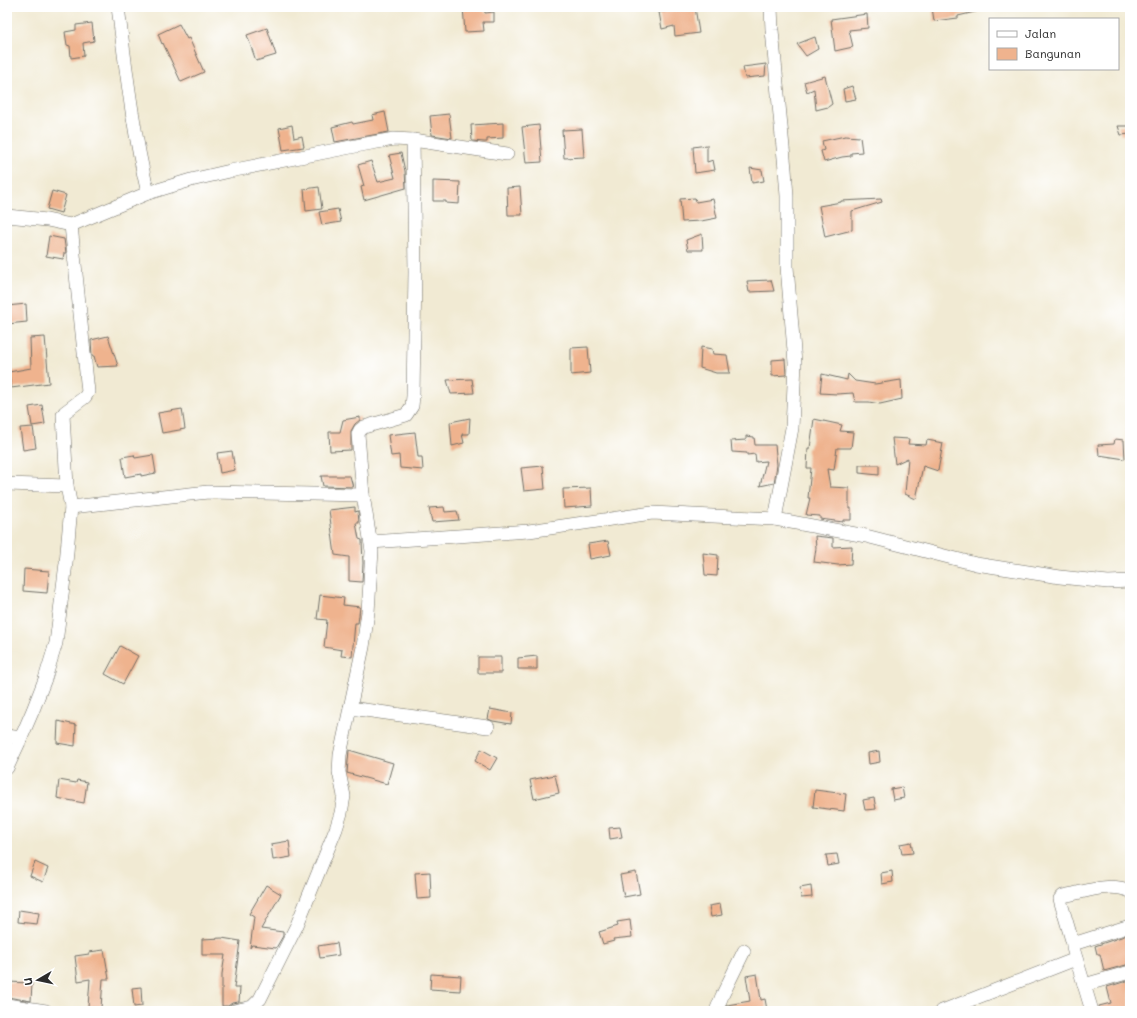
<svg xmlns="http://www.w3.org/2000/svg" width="1137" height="1018" viewBox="0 0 1137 1018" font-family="Mali,sans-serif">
<rect width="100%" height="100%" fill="#fff"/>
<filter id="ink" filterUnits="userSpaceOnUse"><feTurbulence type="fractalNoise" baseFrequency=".025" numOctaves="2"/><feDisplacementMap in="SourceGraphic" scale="8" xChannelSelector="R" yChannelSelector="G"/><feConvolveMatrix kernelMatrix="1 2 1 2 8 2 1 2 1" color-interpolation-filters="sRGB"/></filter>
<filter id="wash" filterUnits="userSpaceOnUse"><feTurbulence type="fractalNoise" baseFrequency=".012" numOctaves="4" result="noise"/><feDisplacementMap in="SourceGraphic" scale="16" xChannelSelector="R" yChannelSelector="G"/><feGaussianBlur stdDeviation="0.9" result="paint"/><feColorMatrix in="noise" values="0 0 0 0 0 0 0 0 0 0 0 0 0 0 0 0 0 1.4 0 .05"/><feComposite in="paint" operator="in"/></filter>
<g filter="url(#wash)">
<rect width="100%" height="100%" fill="#f1ead3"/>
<g id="blocks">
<g fill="#efb38e">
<path d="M463,7l21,1 1,5 9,-1v10h-11l1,9 -19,1z"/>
<path d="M674,7h21l4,26 -24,3 -1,-10 -12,3 -3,-17 15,-1z"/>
<path d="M932,7h47v4l-21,5v2l-24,3z"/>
<path d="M867,14l1,14 -19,2 4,17 -18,4 -4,-32z"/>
<path d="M92,23l2,18 -11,2 1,13 -13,2 -1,-12 -3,-1 -2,-13 11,-2v-5z"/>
<path d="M179,24l8,15 2,-1 15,34 -23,10 -18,-39 -1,1 -4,-10z"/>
<path d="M267,28l9,27 -20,6 -9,-26z"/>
<path d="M815,37l3,12 -12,7 -9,-12z"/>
<path d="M766,64l-1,12 -20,2 -2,-11z"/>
<path d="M825,76l7,28 -4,3 -12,3 -2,-21 -7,3 -3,-10z"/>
<path d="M852,86l4,13 -11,2 -2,-12z"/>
<path d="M385,112l4,20 -54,10 -3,-15 20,-5 1,2 20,-4 -1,-5z"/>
<path d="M449,114l3,24 -20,-3 -2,-19z"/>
<path d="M503,123v15l-16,1v3h-3l-12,-1 -1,-16z"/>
<path d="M292,125l2,13 8,-2 2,11 -21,3 -4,-22z"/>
<path d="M539,125l3,37 -16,1 -4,-36z"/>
<path d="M1118,126h12v8l-9,1z"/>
<path d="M582,129l2,28 -20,1 -2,-28z"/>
<path d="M845,136l15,1 2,15 -11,1v3l-9,1 -18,5 -3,-11 3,-1 -2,-9z"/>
<path d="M707,145v17l6,-2 2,10 -20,3 -2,-26z"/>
<path d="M401,153l4,18 1,17 -42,12 -3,-13 3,-1 -6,-21 13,-4 7,21 17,-4 -6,-23z"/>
<path d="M750,168l12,2 2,11 -12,2z"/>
<path d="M433,181l27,1 -1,22 -13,-1v-2h-13z"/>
<path d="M319,187l3,22 -16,2 -2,-22z"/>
<path d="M520,187l2,28h-14l-1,-27z"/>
<path d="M52,191l14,4 -5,18 -14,-4z"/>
<path d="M695,198l1,4 17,-3 4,19 -16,3 -19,1 -2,-23z"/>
<path d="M881,199l1,3 -30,9v19l-27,7 -6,-31 22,-4v-1z"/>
<path d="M338,209l3,13 -19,3 -3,-13z"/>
<path d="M702,234l1,16h-15l-2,-10z"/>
<path d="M49,236l15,3 2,14h-2l-1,6 -17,-3z"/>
<path d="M771,280l3,11 -25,1 -2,-11z"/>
<path d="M26,304l1,18 -20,2v-18z"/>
<path d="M108,336l10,30 -21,1 -3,-11h-2l-1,-16z"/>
<path d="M45,337l4,46 -38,5 -2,-16 22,-4 -1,-30z"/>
<path d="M588,347l2,26 -19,2v-27z"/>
<path d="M701,347l11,2 1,5 14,1 3,18h-14l-16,-5z"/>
<path d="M785,359l1,16 -14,1v-16z"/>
<path d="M822,374l25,6 1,-6 7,7 20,3 26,-4 1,19 -22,5 -11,-2h-14l-2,-9 -16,1 -17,-1z"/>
<path d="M472,379l2,14 -23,1 -4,-14z"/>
<path d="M42,405l3,19 -13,2 -3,-19z"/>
<path d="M182,409l3,20 -23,4 -4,-20z"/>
<path d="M360,417v3l-5,4 -4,7v19l-21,1 -1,-19h11l3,-12z"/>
<path d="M470,418l-1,16h-7l2,9 -12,3 -2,-24z"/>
<path d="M814,419l28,6 -2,6 13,1 -2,16h-14l-3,22 -7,-1 3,18 19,1v20h2v12h-8v2l-23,-3v-3l-14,-1 4,-17h-2l3,-30h-4l1,-20h2z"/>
<path d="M33,427l3,21 -13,2 -3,-22z"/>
<path d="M415,432l3,25h4l1,13 -23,-2 -1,-13 -8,1 -3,-21z"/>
<path d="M746,436l8,1 1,8h20l2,20 -3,18 -14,3 6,-25 -10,1 -1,-8 -8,1v-2l-15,-1 -1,-11 15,-1z"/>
<path d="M892,438l17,1 -1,5 18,1 1,-5 16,3 -5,28 -15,-5 -7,33 -11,-5 3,-36 -13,6z"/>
<path d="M1115,439l9,1 1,19 -26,-4 -1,-10 16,-1z"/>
<path d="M232,451l3,19 -15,3 -3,-20z"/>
<path d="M134,455l1,3 18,-3 3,18 -15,3v-2l-16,3 -3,-20z"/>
<path d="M859,465h20v10l-20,-2z"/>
<path d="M543,466l2,23 -21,2 -3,-23z"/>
<path d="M321,476h29l3,11 -30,-1z"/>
<path d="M591,488l1,18 -28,2 -1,-19z"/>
<path d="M355,507v5l3,-1 1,12h-3l3,16 3,1v1l1,22 -1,19 -13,-1v-24l-14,-2 -6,-45z"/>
<path d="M444,507l1,5 12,-1 2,9 -27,2 -3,-14z"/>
<path d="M815,536l18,2v9l19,-1 -1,18 -13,1 -24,-3 2,-14z"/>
<path d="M608,541l3,14 -21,4 -2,-15z"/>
<path d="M703,553l15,2 -1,21 -12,-1z"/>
<path d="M24,569l25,2 -2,22 -24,-2z"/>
<path d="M320,595l24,3 -1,7 17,2 -2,16h-3l-3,34 -11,-1 1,-6 -18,-3 3,-27 -10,-1z"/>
<path d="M120,646l18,10 -15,28 -18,-10z"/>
<path d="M537,656v13h-19v-11z"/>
<rect x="478" y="657" width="23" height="16"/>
<path d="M490,709l22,4 -1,11 -18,-3 -5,-2z"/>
<path d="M58,721l18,4 -1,21 -18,-3z"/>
<path d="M481,749l16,9 -7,12 -15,-9z"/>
<path d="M349,750l44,13 -6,21 -40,-11z"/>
<path d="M879,751l1,11 -11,2 -1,-11z"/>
<path d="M555,775l4,18 -25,6 -4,-19z"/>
<path d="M59,780l17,3 1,-3 10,2 -3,21 -27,-5z"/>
<path d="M902,787l2,11 -11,2 -2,-11z"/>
<path d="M815,790l31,4 -2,17 -31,-4z"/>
<path d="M874,798l2,11 -11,1 -2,-10z"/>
<path d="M620,827l2,10 -12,2 -1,-11z"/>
<path d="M289,841l2,16 -18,3 -2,-16z"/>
<path d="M911,842l2,11 -11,1 -2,-10z"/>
<path d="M837,854l2,10 -11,2 -2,-11z"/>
<path d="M35,862l13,6 -5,14 -13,-6z"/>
<path d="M892,871l1,11 -11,2 -1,-11z"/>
<path d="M430,872l1,26 -14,1 -2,-26z"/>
<path d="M636,872l4,22 -16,3 -4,-22z"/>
<path d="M266,885l15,9 -20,35 22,3v4l-7,12 -24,-3 -2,3 4,-31 -5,-3z"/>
<path d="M811,886l1,11 -11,1 -1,-10z"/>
<path d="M720,904l2,11 -11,2 -2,-11z"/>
<path d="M19,910l20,3 -2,11 -19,-2z"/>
<path d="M630,920l2,17 -19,2 1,2 -11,3 -4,-12 19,-6 -1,-4z"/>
<path d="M1130,934v30l-26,7 -4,-17h-3l-2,-8z"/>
<path d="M222,938l18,3 -6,47h6l-1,14 -7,1 -4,3h-6v-32l3,-19h-23v-16z"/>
<path d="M337,943l2,12 -19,3 -2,-12z"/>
<path d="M104,950l5,29h-6l-2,29 -13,-1 2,-28 -12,2 -3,-25 14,-2v-2z"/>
<path d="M431,974l30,2 -1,15 -30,-2z"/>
<path d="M757,974l4,26 4,-1 2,11 -8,1h-34l2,-6 23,-4 -4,-25z"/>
<path d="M1130,980v29l-7,2h-23l-1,-5 12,-3 -4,-16z"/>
<path d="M7,982l25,1 -1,18 -24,-4z"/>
<path d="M141,987l1,19 -8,1 -2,-19z"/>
</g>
</g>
</g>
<g filter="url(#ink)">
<use href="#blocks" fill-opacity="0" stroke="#706e66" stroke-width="1"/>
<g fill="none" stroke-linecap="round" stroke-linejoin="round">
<defs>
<g id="minor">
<path d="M118,7c8,62 15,125 30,186"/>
<path d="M771,7l1,23 13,139 2,27v71l8,96 -3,65 -17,91"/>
<path d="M7,216l40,4 24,5 77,-32 43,-13 39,-9 136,-27 28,-5 19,1 94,14"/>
<path d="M71,225l17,167 -3,5 -20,15 -2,3 4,71 4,21 137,-15 155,3"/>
<path d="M7,484l60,2"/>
<path d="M371,542l158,-11 123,-18 123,6 91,17 110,28 84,13 48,5 22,-1"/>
<path d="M350,708l138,19"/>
<path d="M7,736l14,2 12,-28 12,-31 11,-36 10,-80 5,-56"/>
<path d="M7,768l14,-30"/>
<path d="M1073,944l-12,-41 -1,-4 3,-3c22,-4 45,-14 67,-5"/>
<path d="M1084,985l46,-13"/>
<path d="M7,1005l39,6"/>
<path d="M234,1011l18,-4 8,-8 37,-74 39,-96 5,-16 3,-17 -5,-24 1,-17 23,-108 5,-35 4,-61 -9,-56 -5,-61 2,-4 4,-3 42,-12 6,-9 1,-10 2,-124 -2,-132"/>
<path d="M716,1011l6,-15 22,-45"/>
<path d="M942,1011l134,-52"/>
<path d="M1092,1011l-19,-63v-4l57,-18"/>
</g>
</defs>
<use href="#minor" stroke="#706e66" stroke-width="14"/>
<use href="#minor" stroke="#fff" stroke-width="13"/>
</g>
</g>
<rect width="1137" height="1018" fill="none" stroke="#fff" stroke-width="24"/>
<rect x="989" y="18" width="130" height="52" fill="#ffffff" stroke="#aaaaaa"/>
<rect x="997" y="31" width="20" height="6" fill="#ffffff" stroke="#aaaaaa"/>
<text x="1025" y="38" font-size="12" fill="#2b2b2b">Jalan</text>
<rect x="997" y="48" width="20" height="12" fill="#efb38e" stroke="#aaaaaa"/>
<text x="1025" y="58" font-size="12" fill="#2b2b2b">Bangunan</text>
<g transform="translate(38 980) rotate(261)" stroke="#ffffff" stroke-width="3" paint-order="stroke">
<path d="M0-3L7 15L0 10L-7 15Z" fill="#2b2b2b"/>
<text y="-6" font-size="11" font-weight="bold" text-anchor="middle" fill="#2b2b2b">U</text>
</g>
</svg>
